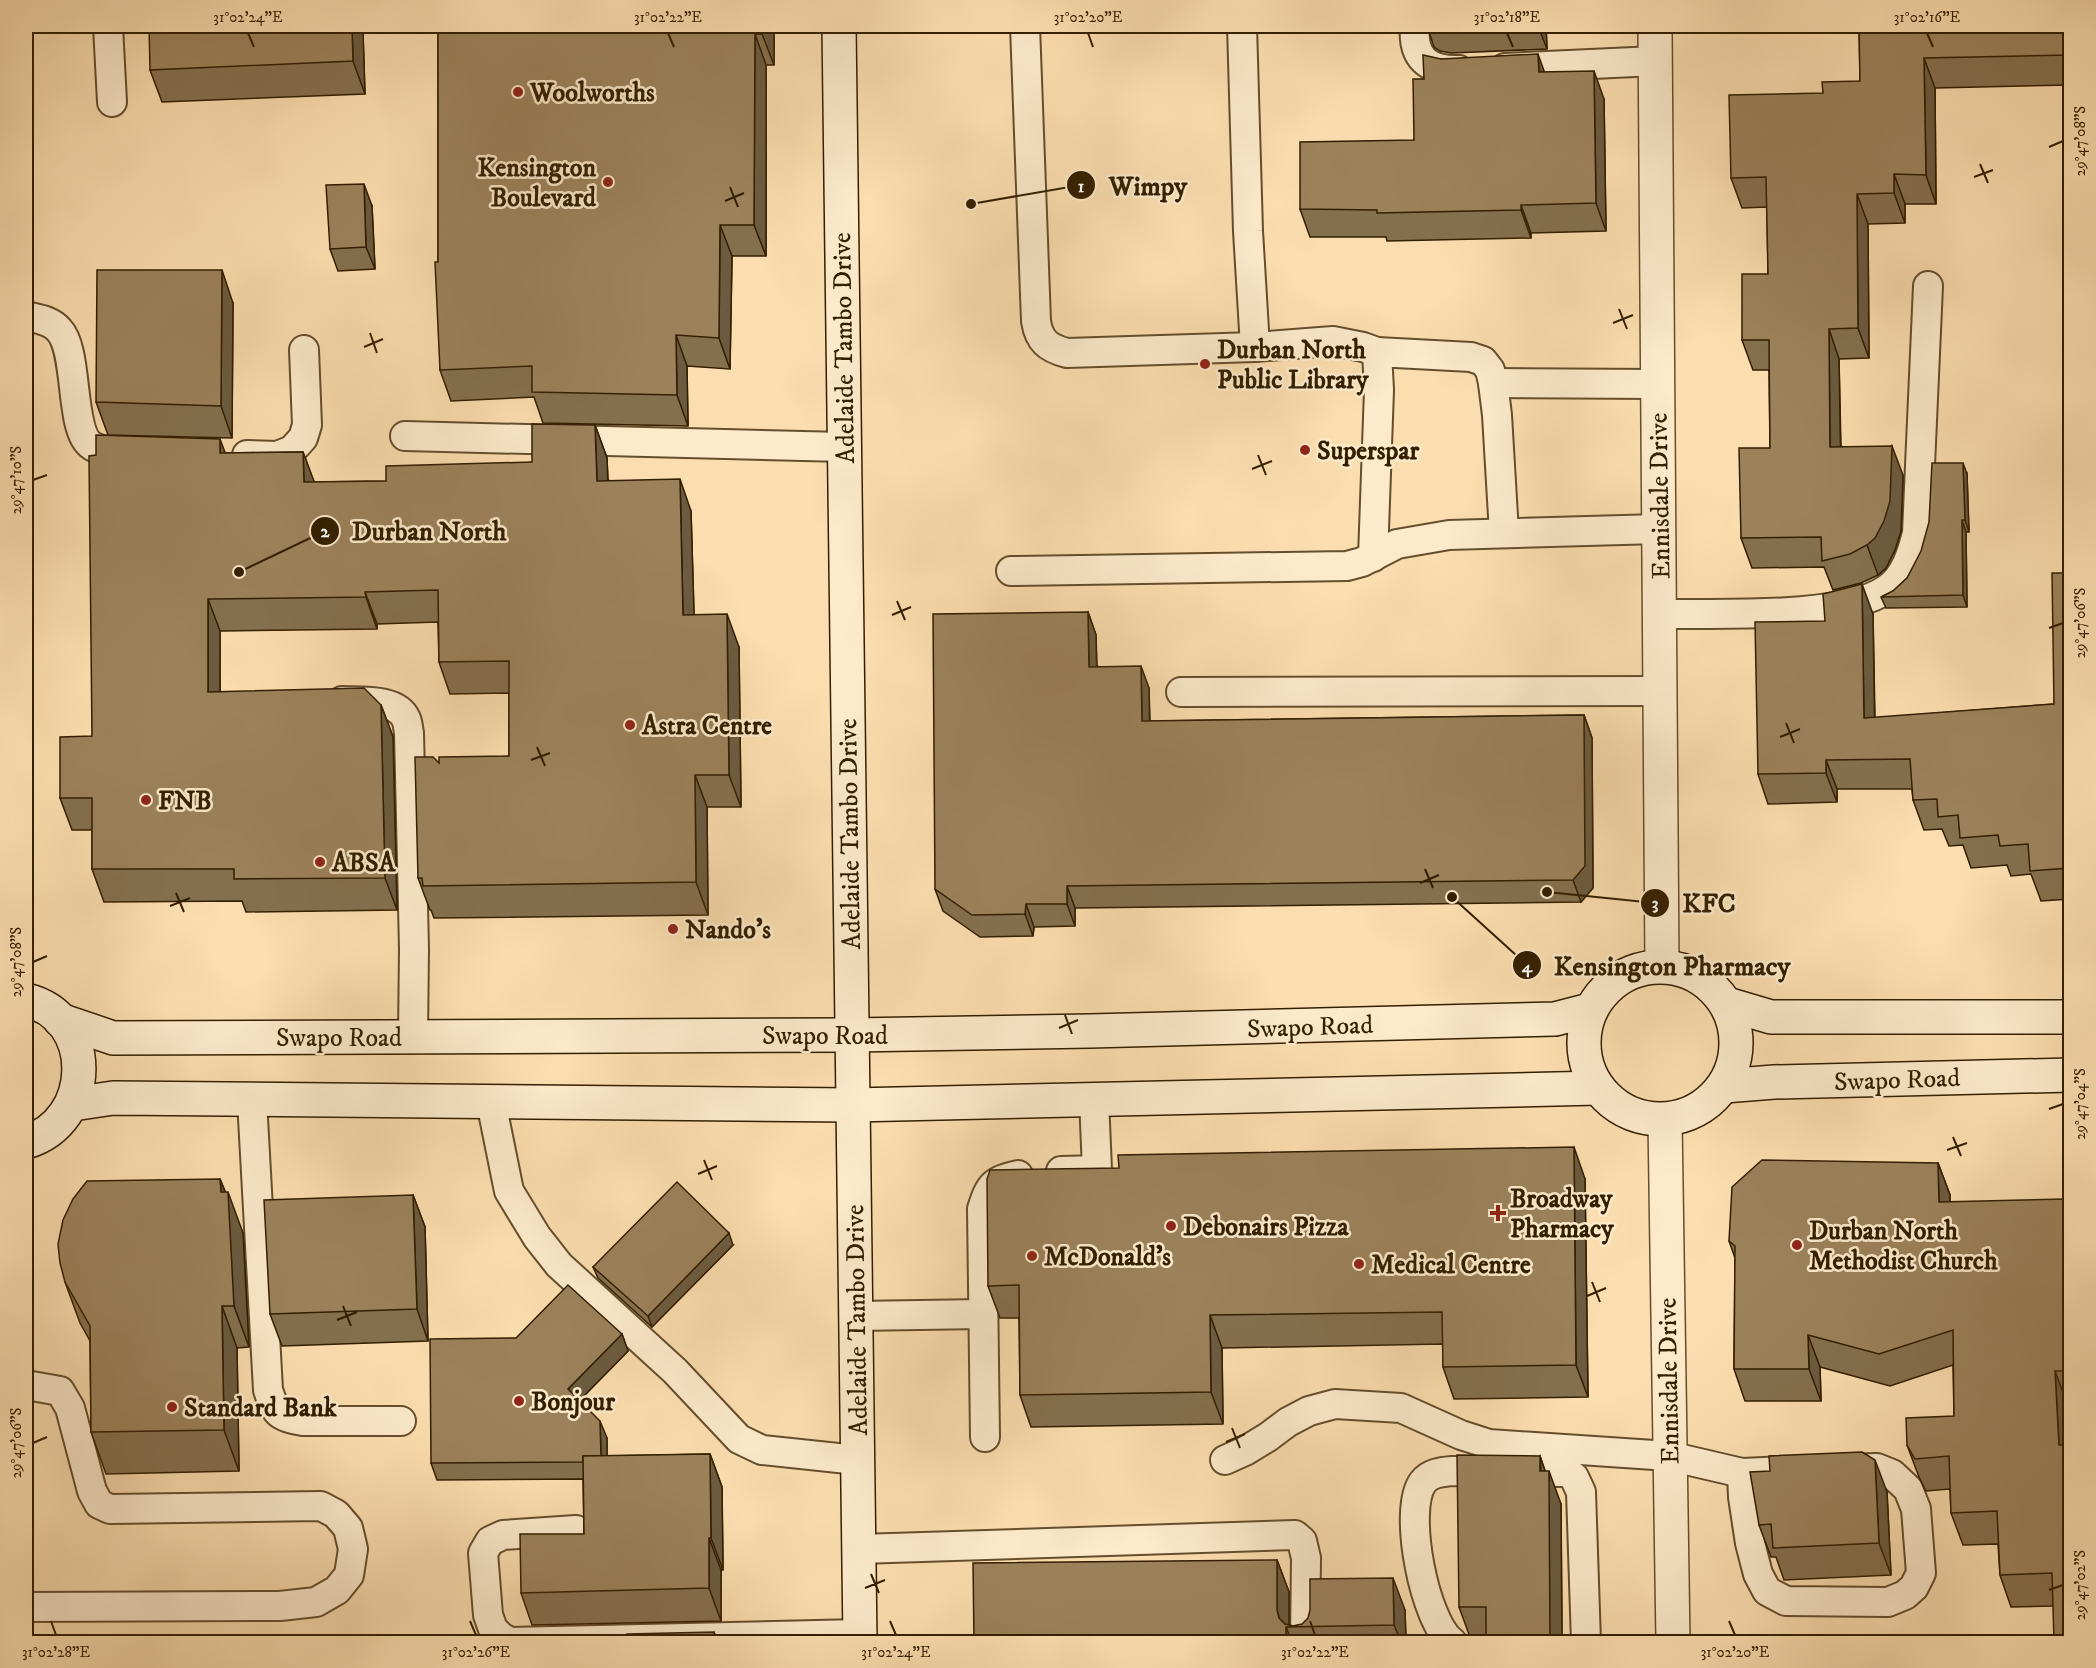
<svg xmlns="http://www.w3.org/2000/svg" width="2096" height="1668" viewBox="0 0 2096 1668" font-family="'IM FELL DW Pica',serif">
<rect width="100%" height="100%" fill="#fbdeaf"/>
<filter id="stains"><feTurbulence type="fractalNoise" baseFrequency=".00333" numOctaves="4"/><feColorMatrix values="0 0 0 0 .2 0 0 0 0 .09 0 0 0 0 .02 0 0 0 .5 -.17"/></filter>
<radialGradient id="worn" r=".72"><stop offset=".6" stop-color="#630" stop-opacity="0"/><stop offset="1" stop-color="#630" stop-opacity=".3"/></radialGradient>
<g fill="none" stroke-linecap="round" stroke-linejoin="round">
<defs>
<g id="lane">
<path d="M108,26l4,76"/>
<path d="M1025,26l11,295c3,20 12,27 31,32l188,-6 78,-6 30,6 14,5"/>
<path d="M1242,26l6,205 7,116"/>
<path d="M1415,26c-3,32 13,45 44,44"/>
<path d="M1505,68l151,-7"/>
<path d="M26,316c11,3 25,4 33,14 21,22 9,106 35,117 12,6 28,4 41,5"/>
<path d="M1493,383l165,1"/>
<path d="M405,436l439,11"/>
<path d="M247,455l30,1 15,-6 11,-12 4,-13 -3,-75"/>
<path d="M1373,557l6,-167 -2,-38 94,5 12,4 7,9 3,13 4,32 7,118"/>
<path d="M1011,571l336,-5 15,-4 35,-18 52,-9 210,-6"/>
<path d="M1661,614c56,-1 182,6 226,-25 18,-12 25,-36 30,-56l11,-247"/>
<path d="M1181,692l480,-1"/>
<path d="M342,701c18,1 55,-3 64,18 2,4 2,10 3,14l5,216 -1,87"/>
<path d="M252,1100l16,290c8,24 9,26 35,31h98"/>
<path d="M491,1102l18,89 28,46 22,28 116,106 64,68 23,11 95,10"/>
<path d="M1061,1171l36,-1 -3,-71"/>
<path d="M856,1316l127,-2"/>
<path d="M26,1385l34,6 10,17 22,83 7,13 11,5 211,-3 15,8 12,14 5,21 -4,26 -12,15 -21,12 -36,4 -254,1"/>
<path d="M985,1437l-3,-228c8,-25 11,-28 36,-34"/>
<path d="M1225,1460l20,-9 23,-14 20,-15 21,-11 26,-7 66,4 60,27 28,9 180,12 73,17 47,-2"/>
<path d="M1742,1473l1,24 7,46 8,31 9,17 19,10 102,1 17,-7 9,-8 7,-14 -5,-64 -8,-20 -16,-15 -15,-6 -36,1"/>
<path d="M576,1530l-73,5 -13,6 -7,12 5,62 5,14 8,8 9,5 350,-8"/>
<path d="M859,1549l436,-14 7,6 4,17 -1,84"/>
<path d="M1452,1642c-27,-19 -50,-132 -29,-160 7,-9 18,-10 29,-11l115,1 7,5 7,15 5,150"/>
</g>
<g id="street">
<path d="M1655,26l7,940"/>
<path d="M1665,1120l8,522"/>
</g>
<g id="secondary">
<path d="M839,26l21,1616"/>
<circle cx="1660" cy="1043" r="76"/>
<path d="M26,1000c72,17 69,122 0,142"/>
<path d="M1727,1004l44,13h299"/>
<path d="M60,1020l53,18 739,-3 238,-4 465,-12 35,-9"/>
<path d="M1724,1086l50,-4 296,-7"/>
<path d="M73,1104l40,-6 740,7 745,-17"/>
</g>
</defs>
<use href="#lane" stroke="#654e2c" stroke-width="32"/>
<use href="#street" stroke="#654e2c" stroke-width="36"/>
<use href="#secondary" stroke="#331e00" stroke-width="36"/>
<use href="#lane" stroke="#fceacb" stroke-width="28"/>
<use href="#street" stroke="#fceacb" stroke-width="33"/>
<use href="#secondary" stroke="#fceacb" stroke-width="33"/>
</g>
<g fill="#85704e" stroke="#331e00" stroke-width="1.5">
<path d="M438,26h336v39h-8v191h-34l-2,113 -43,-3 1,60 -145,-3 -9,-26 -83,4 -11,-31 -2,-108z"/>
<path d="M1427,26h119l1,23 -96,4 -11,-2 -6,-4z"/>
<path d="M1859,26h211v59l-135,3 1,116h-31v19l-37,1 1,134 -30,1 2,87 62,29 -2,56 -6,19 -9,18 -8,7 -17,8 -28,7 -9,-23 -72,1 -11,-30 29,-90 -1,-78h-16l-11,-30 26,-66 -1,-67 -25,1 -11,-30 92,-85 37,-12z"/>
<path d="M363,33l2,61 -203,8 -12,-32z"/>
<path d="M1441,59l103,13 60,27 2,132 -75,2v5l-144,3 -1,-4h-76l-10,-28 114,-69z"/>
<path d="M372,206l3,63 -37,2 -8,-22z"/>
<path d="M233,303l-1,135 -124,-3 -12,-33z"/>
<path d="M595,425l12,33 1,22 83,31 3,104 45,32 2,160h-34l1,108 -274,3 -3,-8h-1l-12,-32 21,-115 70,-7v-63l-59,1 -11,-32 -1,-40 -61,2v5l-157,2v61l161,13 12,32 4,173 -151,2 -4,-11 -138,1 -12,-33v-39h-20l-12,-32 32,-62 134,-283 77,-1 11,30 72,-1 146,-19z"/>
<path d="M1967,474l2,58h-3l1,75 -81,1 -5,-11 12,-6 14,-13z"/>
<path d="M2070,573v326l-29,2 -10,-27 -20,2 -4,-11 -36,3 -8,-23 -14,1 -7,-17 -18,1 -11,-30 -1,-11h-75v13l-69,2 -10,-30 67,-153 48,-7 2,104 179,-14z"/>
<path d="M1088,612l8,23 1,31 52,22 1,33 434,-6 8,23 1,150 -12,14 -506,6v18l-41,1 -1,9 -53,1 -37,-26 -8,-22z"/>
<path d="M1938,1163l12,32v7l120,13v188h-3l-14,203 -42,1 -11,-32 -2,-31 -35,1 -12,-32 -1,-24 -24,2 -7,-14 -12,-32 47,-29 -1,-51 -63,21 -70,-19 1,34h-76l-11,-32 1,-111 -6,-17z"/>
<path d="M220,1179l23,54 6,114 -12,1 2,123 -133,3 -15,-42 -1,-91 -10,-18 -15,-41z"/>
<path d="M1585,1179l3,218 -134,2 -11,-32v-23l-221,4 1,76 -192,3 -11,-32 -1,-77h-19l-12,-32z"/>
<path d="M413,1195l12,32 3,114 -146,5 -12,-32z"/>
<path d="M733,1245l-81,82 -54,-49 -5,-11z"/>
<path d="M622,1334l6,17 -48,49 27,38v18l103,-2 12,33 1,83h-2v51l-189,4 -11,-32 63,-59 -1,-55 -146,1 -6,-17 85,-125z"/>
<path d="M1540,1456l5,15 16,33 1,138h-76v-3l-15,1 -12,-33z"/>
<path d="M1887,1492l4,83 -107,5 -8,-23h-5l-12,-32z"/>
<path d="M1277,1560l12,32v33l4,1 112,-16 1,32h-432z"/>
</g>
<g fill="#6c5b40" stroke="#331e00" stroke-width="1.5">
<path d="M352,26h8l3,7 2,61 -12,-33z"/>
<path d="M762,26h12v39l-12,-31z"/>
<path d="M1538,26h8l1,23z"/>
<path d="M755,34l11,31v191l-12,-31z"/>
<path d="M1538,54l10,28 -9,-10z"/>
<path d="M1924,58l11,30 1,116 -10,-29z"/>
<path d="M1594,71l10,28 2,132 -10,-28z"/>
<path d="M1894,174l11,30v19l-11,-30z"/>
<path d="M364,184l8,22 3,63 -9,-22z"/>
<path d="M1857,194l11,30 1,134 -11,-30z"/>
<path d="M1521,205l10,28v5l-10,-28z"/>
<path d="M720,225l12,31 -2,113 -11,-31z"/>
<path d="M222,270l11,33 -1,135 -11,-32z"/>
<path d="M1829,329l10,30 2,117 -11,-29z"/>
<path d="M676,335l11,31 1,60 -11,-31z"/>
<path d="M595,425l12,33 2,55 -12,-32z"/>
<path d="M220,439l12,32 -12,-18z"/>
<path d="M1892,446l11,29 -2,56 -6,19 -9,18 -8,7 -11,-30z"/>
<path d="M303,452l12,32 -11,-2z"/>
<path d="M1963,463l4,11 2,58 -4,-12z"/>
<path d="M680,479l11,32 4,136 -12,-32z"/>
<path d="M1962,520l4,12 1,75 -4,-12z"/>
<path d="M1862,584l11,30 2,134 -11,-30z"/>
<path d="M365,592l12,32v5l-11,-32z"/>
<path d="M208,599l12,32v93l-12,-32z"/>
<path d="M1088,612l8,23 1,54 -8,-22z"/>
<path d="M727,614l12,33 2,160 -12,-32z"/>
<path d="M1141,666l8,22 1,55 -8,-22z"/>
<path d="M381,705l12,32 4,173 -12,-32z"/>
<path d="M1584,715l8,23 1,150 -12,14 -8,-22z"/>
<path d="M1826,760l11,29v13l-11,-29z"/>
<path d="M695,775l12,32 1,108 -12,-33z"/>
<path d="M1067,886l8,22v18l-8,-22z"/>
<path d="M1026,904l8,23 -1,9 -8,-22z"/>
<path d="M1574,1147l11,32 3,218 -12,-32z"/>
<path d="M1938,1163l12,32v39l-11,-32z"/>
<path d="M220,1179l8,21v-8l15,41 6,114 -15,-41 -13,-114z"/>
<path d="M413,1195l12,32 3,114 -11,-32z"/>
<path d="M2065,1199l5,16v42l-5,-14z"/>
<path d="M729,1233l4,12 -81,82 -4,-11z"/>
<path d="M222,1306l15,42 2,123 -15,-41z"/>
<path d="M1210,1315l12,33 1,76 -12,-32z"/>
<path d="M622,1334l6,17 -54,55 -6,-17z"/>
<path d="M1808,1335l12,32 1,34 -12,-32z"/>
<path d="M2055,1371l12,32 3,63 -11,-21z"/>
<path d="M600,1421l7,17v40l-6,-17z"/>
<path d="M710,1454l12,33 1,83 -12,-32z"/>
<path d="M1540,1456l9,26v-11l12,33 1,138h-12z"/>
<path d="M1875,1460l12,32 4,83 -12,-32z"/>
<path d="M709,1538l12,32v51l-12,-33z"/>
<path d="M1277,1560l12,32v35h-3l6,15h-6l-9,-32z"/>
<path d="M1393,1578l12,32 1,32h-5l-7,-17z"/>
<path d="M714,1632l4,10h-4z"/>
</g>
<g fill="#9b825b" stroke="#331e00" stroke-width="1.5">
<path d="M149,26h203l1,35 -203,9z"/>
<path d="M438,26h324v8h-7l-1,191h-34l-1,113 -43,-3 1,60 -145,-3v-26l-92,4 -5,-108h3z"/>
<path d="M1859,26h211v29l-146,3 2,117 -32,-1v19l-37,1 1,134 -29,1 1,118 62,-1 -2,55 -6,20 -9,17 -8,7 -17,9 -28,7 -1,-24 -80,1 -2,-90h31l-1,-108h-27v-66h26l-2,-97 -35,1 -2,-83 94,-2 -1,-11 38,-1z"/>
<path d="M1538,54l1,18 55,-1 2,132 -75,2v5l-144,3v-3l-77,-1v-67l114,-2 -1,-61h11l-1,-24 18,4z"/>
<path d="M364,184l2,63 -36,2 -4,-64z"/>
<path d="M97,270h125l-1,136 -125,-4z"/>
<path d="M532,424l63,1 2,56 83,-2 3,136 44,-1 2,161h-34l1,107 -273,4 -1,-8h-4l-3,-121h18l6,6v-6l70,-1v-95l-70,1 -1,-72 -73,2 1,5 -158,2v93l156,-4 17,17 4,173 -151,1v-10h-142v-71h-32v-61l32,-1 -3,-280 7,-1v-20l124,4v14l83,-1 1,30 82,-1v-15l146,-4z"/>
<path d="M1932,463h31l2,57h-3l1,75 -82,2 12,-6 14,-13 14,-27 8,-29z"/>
<path d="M2052,573h18v295l-40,3 -2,-27 -28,2 -2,-11 -38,3 -2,-23 -20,2 -1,-18 -24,1 -3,-41 -84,1v13l-68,1 -3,-152 70,-1 -2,-27 39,-10 2,134 190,-14z"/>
<path d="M1088,612l1,55 52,-1 1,55 442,-6 1,151 -12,14 -506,6v18h-41l-1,10 -53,1 -37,-26 -2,-275z"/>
<path d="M1574,1147l2,218 -133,2 -1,-55 -232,3 1,77 -191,3 -1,-110 -31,1 -1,-107 3,-9 129,-2 -1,-13z"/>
<path d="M1762,1160l176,3 1,39 126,-3v44h5v128h-15l4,74h11v197h-16l-2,-69 -52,2 -3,-64 -46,2 -2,-57 -34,3 -8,-14 -1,-27 48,-2 -1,-86 -74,24 -71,-19 1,34h-75l1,-123 -6,-5 3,-54z"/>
<path d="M220,1179l1,13h7l6,114h-12l2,124 -133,2 -1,-106 -25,-44 -5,-19 -2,-19 5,-24 10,-21 14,-18z"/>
<path d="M677,1182l52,51 -81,83 -55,-49z"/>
<path d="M413,1195l4,114 -147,5 -6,-114z"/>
<path d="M568,1285l54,49 -54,55 32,32 1,35h-18v6l-152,1 -1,-124 86,-1z"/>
<path d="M1862,1452l13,8 4,83 -106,5 -2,-24 -12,1 -9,-53 20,-1 -1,-15z"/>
<path d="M710,1454l1,84h-2v50l-188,5 -1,-59h64l-1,-78z"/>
<path d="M1457,1455l83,1v15h9l1,171h-64v-35h-27z"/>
<path d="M1277,1560v50l2,8 6,6 8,2 9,-2 6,-6 2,-8v-31l83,-1 1,47 -108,2v15h-312l-1,-79z"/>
<path d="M714,1632v10h-87v-8z"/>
<path d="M1895,1641v1h-124z"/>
</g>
<path fill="none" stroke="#331e00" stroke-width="2" d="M248,33l6,14M668,33l6,14M1088,33l5,14M1507,33l6,14M1927,33l6,14M2049,147l14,-6M1980,164l8,19M1974,177l19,-7M730,187l8,20M725,201l19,-8M1619,309l8,20M1613,323l20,-8M370,333l7,20M364,347l19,-8M1258,455l8,20M1252,469l20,-8M33,480l14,-5M897,601l8,19M892,615l19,-8M2049,628l14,-5M1786,723l8,20M1780,737l20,-8M537,747l8,19M531,760l19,-7M1425,869l8,19M1420,883l19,-8M176,893l8,19M170,906l20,-8M33,962l14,-6M1065,1015l7,19M1059,1028l19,-8M2049,1109l14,-5M1953,1137l8,19M1947,1150l20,-7M704,1160l8,20M698,1174l19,-8M1592,1282l8,20M1587,1296l19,-8M343,1306l8,20M337,1320l20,-8M1232,1428l8,20M1226,1442l19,-8M33,1443l14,-6M871,1574l8,19M865,1588l20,-8M2049,1590l14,-5M51,1621l5,14M470,1621l6,14M890,1621l6,14M1310,1621l5,14M1729,1621l6,14"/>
<g fill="#8f2418" stroke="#fceacb" stroke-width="2">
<circle cx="518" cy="92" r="6"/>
<circle cx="608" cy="182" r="6"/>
<circle cx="1205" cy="364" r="6"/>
<circle cx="1305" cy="450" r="6"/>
<circle cx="630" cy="725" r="6"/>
<circle cx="146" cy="800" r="6"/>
<circle cx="320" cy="862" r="6"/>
<circle cx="673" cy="929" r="6"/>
<path d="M1495 1204h6v6h6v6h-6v6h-6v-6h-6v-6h6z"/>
<circle cx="1171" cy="1226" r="6"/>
<circle cx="1797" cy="1245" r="6"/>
<circle cx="1032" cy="1256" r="6"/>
<circle cx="1359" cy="1264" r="6"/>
<circle cx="519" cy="1401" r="6"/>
<circle cx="172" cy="1407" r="6"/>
</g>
<g text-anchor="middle" stroke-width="5" stroke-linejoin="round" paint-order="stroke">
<g font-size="26" font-weight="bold" fill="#331e00" stroke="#fceacb" text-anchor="start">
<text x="530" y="101">Woolworths</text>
<text x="596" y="176" text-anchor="end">Kensington<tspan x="596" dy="30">Boulevard</tspan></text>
<text x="1217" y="358">Durban North<tspan x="1217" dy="30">Public Library</tspan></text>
<text x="1317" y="459">Superspar</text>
<text x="642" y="734">Astra Centre</text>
<text x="158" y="809">FNB</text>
<text x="332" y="871">ABSA</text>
<text x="685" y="938">Nando's</text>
<text x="1510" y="1207">Broadway<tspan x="1510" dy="30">Pharmacy</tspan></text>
<text x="1183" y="1235">Debonairs Pizza</text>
<text x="1809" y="1239">Durban North<tspan x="1809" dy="30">Methodist Church</tspan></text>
<text x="1044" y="1265">McDonald's</text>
<text x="1371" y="1273">Medical Centre</text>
<text x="531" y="1410">Bonjour</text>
<text x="184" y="1416">Standard Bank</text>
</g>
<g font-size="26" fill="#331e00" stroke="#fceacb">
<text transform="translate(843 348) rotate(-91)" y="9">Adelaide Tambo Drive</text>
<text transform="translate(1659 496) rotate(-91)" y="9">Ennisdale Drive</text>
<text transform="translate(849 834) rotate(-91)" y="9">Adelaide Tambo Drive</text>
<text transform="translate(1310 1026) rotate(-2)" y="9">Swapo Road</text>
<text x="825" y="1044">Swapo Road</text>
<text x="339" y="1046">Swapo Road</text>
<text transform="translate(1897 1079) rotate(-2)" y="9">Swapo Road</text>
<text transform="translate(856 1320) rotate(-91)" y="9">Adelaide Tambo Drive</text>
<text transform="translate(1668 1381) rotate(-91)" y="9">Ennisdale Drive</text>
</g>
</g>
<path fill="none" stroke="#331e00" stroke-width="2" d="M971 204L1081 185M239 572L325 531M1547 892L1655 903M1452 897L1527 965"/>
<g fill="#331e00" stroke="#fceacb" stroke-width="2">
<circle cx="971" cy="204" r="6"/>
<circle cx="239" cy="572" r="6"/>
<circle cx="1547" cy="892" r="6"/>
<circle cx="1452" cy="897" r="6"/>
<circle cx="1081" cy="185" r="15"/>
<circle cx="325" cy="531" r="15"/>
<circle cx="1655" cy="903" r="15"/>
<circle cx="1527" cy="965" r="15"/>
</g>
<g font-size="18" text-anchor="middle" font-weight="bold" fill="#fff">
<text x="1081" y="192">1</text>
<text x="325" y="537">2</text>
<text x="1655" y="909">3</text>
<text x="1527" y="972">4</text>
</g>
<g font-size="27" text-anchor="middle" font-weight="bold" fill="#331e00" stroke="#fceacb" stroke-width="5" stroke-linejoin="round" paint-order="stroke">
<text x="1148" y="195">Wimpy</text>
<text x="429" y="540">Durban North</text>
<text x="1709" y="912">KFC</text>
<text x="1672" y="975">Kensington Pharmacy</text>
</g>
<rect width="2096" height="1668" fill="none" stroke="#fbdeaf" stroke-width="66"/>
<rect x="33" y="33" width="2030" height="1602" fill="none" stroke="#331e00" stroke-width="2"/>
<g font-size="15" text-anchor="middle" fill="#331e00">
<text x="248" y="22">31°02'24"E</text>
<text x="668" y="22">31°02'22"E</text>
<text x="1088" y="22">31°02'20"E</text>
<text x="1507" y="22">31°02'18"E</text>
<text x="1927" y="22">31°02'16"E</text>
<text transform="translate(2080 141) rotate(-90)" y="5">29°47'08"S</text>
<text transform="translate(16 480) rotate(-90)" y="5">29°47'10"S</text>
<text transform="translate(2080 623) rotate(-90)" y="5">29°47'06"S</text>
<text transform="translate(16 962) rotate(-90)" y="5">29°47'08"S</text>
<text transform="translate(2080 1104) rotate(-90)" y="5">29°47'04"S</text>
<text transform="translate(16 1443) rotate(-90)" y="5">29°47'06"S</text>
<text transform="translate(2080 1585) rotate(-90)" y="5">29°47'02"S</text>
<text x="56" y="1657">31°02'28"E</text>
<text x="476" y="1657">31°02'26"E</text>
<text x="896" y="1657">31°02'24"E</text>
<text x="1315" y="1657">31°02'22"E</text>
<text x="1735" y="1657">31°02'20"E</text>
</g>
<rect width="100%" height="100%" filter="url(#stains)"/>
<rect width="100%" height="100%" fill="url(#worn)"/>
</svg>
